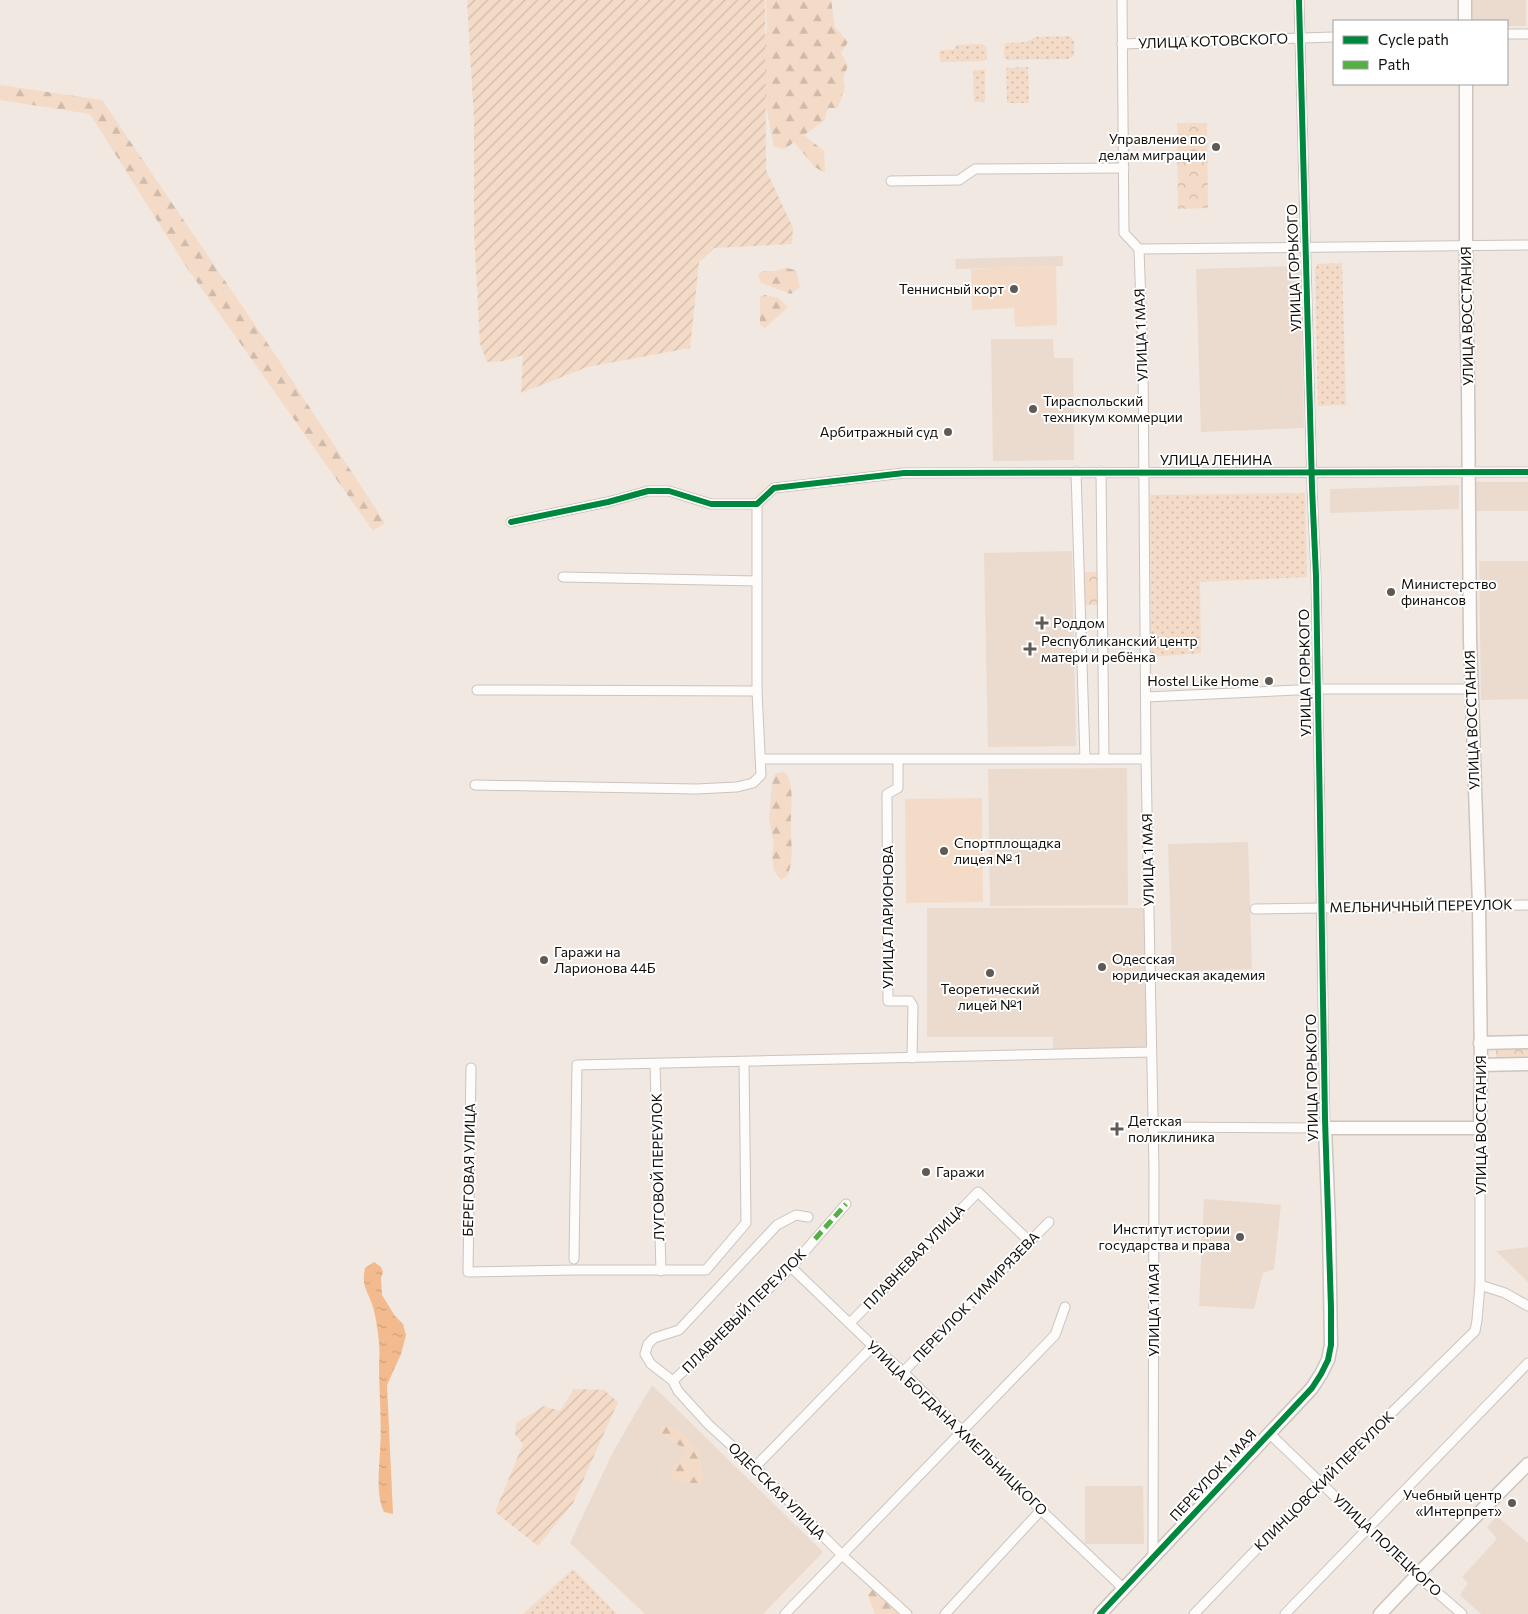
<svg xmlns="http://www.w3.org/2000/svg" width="1528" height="1614" viewBox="0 0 1528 1614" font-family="Commissioner,sans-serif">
<defs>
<pattern id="grass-dots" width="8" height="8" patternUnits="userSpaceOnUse" patternTransform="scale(1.25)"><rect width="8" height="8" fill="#f4dbc7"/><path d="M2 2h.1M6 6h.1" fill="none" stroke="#d0bbaa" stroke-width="1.8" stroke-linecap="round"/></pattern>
<pattern id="forest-firs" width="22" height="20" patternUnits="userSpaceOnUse" patternTransform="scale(1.25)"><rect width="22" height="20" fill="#f4dbc7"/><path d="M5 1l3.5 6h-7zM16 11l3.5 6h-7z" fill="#d0bbaa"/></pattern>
<pattern id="park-crowns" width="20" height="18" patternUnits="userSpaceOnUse" patternTransform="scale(1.25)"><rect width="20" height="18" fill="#f4dbc7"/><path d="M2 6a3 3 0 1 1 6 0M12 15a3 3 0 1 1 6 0" fill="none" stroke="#d0bbaa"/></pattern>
<pattern id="garden-furrows" width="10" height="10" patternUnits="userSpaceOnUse" patternTransform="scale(1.25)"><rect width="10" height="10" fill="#f4dbc7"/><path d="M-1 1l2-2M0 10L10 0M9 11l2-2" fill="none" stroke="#d0bbaa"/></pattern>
<pattern id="water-ripples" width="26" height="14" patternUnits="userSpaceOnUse" patternTransform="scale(1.25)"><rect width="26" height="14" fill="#f3bb8d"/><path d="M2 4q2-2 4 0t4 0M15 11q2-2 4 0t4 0" fill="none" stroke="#cfa078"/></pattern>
</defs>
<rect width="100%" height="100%" fill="#f0e8e1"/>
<g fill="#ebdbcf">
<path d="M1467,0h59v26h-19v-5h-39z"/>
<path d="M1063,256v10l-107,3 -1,-10z"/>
<path d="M1300,266l4,162 -103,4 -5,-163z"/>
<path d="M991,339h62l1,19h19l1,102 -81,1z"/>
<rect x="1474" y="482" width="54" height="29"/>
<path d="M1459,485v24l-129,4v-24z"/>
<path d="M1072,551l4,195 -88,1 -4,-194z"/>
<path d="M1479,561h49v138l-47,1z"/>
<path d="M1127,768l1,137 -138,1 -2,-137z"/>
<path d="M1248,842l4,127 -80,2 -4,-127z"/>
<path d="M927,908h221l3,144 -98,2v-17h-126z"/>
<path d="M1204,1199l77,6 -7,64 -11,4 -9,36 -55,-3z"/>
<path d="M1528,1247v35l-32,-31z"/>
<path d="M652,1385l171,167 -60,62h-118l-75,-71 43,-91z"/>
<path d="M1085,1486h58l1,58h-59z"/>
<path d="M1497,1516l31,27v71h-47l-21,-19 8,-12 -6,-6 35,-38 -10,-12z"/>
</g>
<g fill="url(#grass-dots)">
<path d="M1070,36l4,5v14l-5,4 -61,1 -4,-2v-12l3,-3 19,-1 10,-5z"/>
<path d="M983,44l3,3 1,12 -4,2 -40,1 -3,-1 -1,-9 3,-2h11l3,-5z"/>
<path d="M1028,67l1,36h-22l-1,-35z"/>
<path d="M973,70h12v32h-11z"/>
<path d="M1342,263l4,142 -28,1 -3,-136 2,-6z"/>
<path d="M1305,493l2,84 -107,5 1,71 -50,4 -1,-162z"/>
<path d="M573,1569l44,45h-94z"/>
</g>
<g fill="url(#forest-firs)">
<path d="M766,0h65l4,27 13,15 -7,11 7,13 -5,12 2,8 -7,22h-10l-4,13 -20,14 20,16 1,22 -10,-6 -21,-25 -9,7 -11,-2 -9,-46 -3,-44 5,-30z"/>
<path d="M0,85l102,15 172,253 111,170 -12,8 -186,-263 -97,-154 -90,-14z"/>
<path d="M786,268l10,2 4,17 -9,7 -30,-11 -3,-9 5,-3h11z"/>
<path d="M765,295l13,3 10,9 -23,21 -5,-3v-28z"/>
<path d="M782,772l5,2c8,17 3,36 4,54 0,19 3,28 -3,47l-7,5 -7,-9 -2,-16 2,-12 -5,-24 3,-35 3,-10z"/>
<path d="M663,1426l14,3 22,20c-1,11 6,22 3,34h-15l-14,-4 -3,-8 12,-12 2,-8c-6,-11 -22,-10 -24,-24z"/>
<path d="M873,1589l14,9 13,16h-25l-7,-19z"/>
</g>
<g fill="url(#park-crowns)">
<path d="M1177,123h30l1,85 -30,1z"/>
<rect x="1084" y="572" width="15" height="33"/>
<rect x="1496" y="1046" width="32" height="13"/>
</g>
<g fill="url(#garden-furrows)">
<path d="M467,0h298l1,170 27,58 -1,16 -78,4 -15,14 -9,86 -103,19 -66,26 2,-38 -19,6 -17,1 -7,-18 -6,-113v-111z"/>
<path d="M574,1389l30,1 14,12 -45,101 -35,43 -43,-34 28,-68 -8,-10 1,-11 28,-17 16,5z"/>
</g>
<g fill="#f4dbc7">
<path d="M1056,266l1,59 -42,2 -1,-19 -42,2 -1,-41z"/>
<path d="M982,798l1,104 -77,1 -1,-104z"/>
</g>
<path fill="url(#water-ripples)" d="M374,1262l7,5 2,5 -2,6 1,17 13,21 8,8 3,11 -5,19 -14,31 6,129 -9,-2c-8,-16 -5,-43 -4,-60 2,-30 -1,-60 -1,-89 2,-14 -2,-42 -6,-56 -5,-17 -12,-19 -8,-39z"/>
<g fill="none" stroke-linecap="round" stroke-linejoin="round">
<defs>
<g id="street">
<path d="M1122,0l2,233 15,16 4,111 3,399 8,411 -1,388"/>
<path d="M1507,34h21"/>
<path d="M1122,44l212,-7"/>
<path d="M891,181l68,-1 16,-11 149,-1"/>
<path d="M1139,249l389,-4"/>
<path d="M1076,472l9,287"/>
<path d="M1101,472l3,287"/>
<path d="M511,522l97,-20 40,-11h21l42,13h46l17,-16 130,-15 624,-1"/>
<path d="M563,577l194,4"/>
<path d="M477,690l280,1"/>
<path d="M1146,697l173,-8h152"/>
<path d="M761,759h385"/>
<path d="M898,760v28l-11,6 1,207h22l3,5 -1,52"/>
<path d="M475,785l221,4 41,-2 16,-4 8,-8 -4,-84v-187"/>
<path d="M1255,909l273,-4"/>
<path d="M655,1064l6,207"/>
<path d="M471,1068l-3,204 106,-2h132l40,-47 -2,-161"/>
<path d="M1153,1127l172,1 -9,-552 -4,-89 -13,-487"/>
<path d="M808,1217l-12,-2 -19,10 -98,105 -25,8 -6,6 -3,10 6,10 22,17 5,10 30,33 47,43 87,88 65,59"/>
<path d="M574,1259l3,-194 574,-13"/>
<path d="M791,1267l82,79 30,26 138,138 83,79"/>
<path d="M1480,1285l25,8 23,13"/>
<path d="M850,1323l128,-131 52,50"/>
<path d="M903,1372l146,-150"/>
<path d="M673,1381l118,-114 55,-63"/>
<path d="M1269,1433l142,137 51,44"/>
<path d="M755,1467l118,-121"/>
<path d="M785,1614l270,-279 10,-28"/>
<path d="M945,1614l96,-104"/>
<path d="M1194,1614l127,-132 154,-151 2,-11 3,-35v-157"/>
<path d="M1285,1614l243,-251"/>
</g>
<g id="secondary">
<path d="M1465,0v21"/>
<path d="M1480,1043l48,-1"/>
<path d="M1481,1065l47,-1"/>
<path d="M1100,1614l212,-226 9,-14 7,-14 3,-15 -2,-120 -4,-97h155l1,-63 -2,-160 -9,-265 -2,-257 -2,-88v-211"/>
<path d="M1380,1614l43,-45 105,-105"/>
</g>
</defs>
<use href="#street" stroke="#cbc4bf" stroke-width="11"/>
<use href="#secondary" stroke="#cbc4bf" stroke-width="15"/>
<use href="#street" stroke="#fdfcfa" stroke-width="9"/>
<use href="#secondary" stroke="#fdfcfa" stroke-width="12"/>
<path stroke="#54b044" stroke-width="5" stroke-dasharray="10 5" stroke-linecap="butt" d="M815,1239l31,-35"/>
<defs>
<g id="cycleway">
<path d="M511,522l97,-20 40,-11h21l42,13h46l17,-16 130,-15 624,-1"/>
<path d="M1100,1614l212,-226 9,-14 7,-14 3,-15v-37l-6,-189 -9,-543 -4,-89 -13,-487"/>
</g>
</defs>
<use href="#cycleway" stroke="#fff" stroke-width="9"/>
<use href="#cycleway" stroke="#00873e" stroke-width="6"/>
</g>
<g fill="#5f5a55" stroke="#fff" stroke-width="2">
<circle cx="1216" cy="147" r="5"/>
<circle cx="1014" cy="289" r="5"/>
<circle cx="1033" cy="409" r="5"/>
<circle cx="948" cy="432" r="5"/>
<circle cx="1391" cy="592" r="5"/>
<path d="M1039.5 615.5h5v5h5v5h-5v5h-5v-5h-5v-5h5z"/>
<path d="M1027.5 641.5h5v5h5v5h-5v5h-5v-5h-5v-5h5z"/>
<circle cx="1269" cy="681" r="5"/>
<circle cx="944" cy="851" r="5"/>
<circle cx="544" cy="960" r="5"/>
<circle cx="1102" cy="967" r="5"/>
<circle cx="990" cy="973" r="5"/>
<path d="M1114.5 1121.5h5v5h5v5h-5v5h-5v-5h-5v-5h5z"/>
<circle cx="926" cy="1172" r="5"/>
<circle cx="1240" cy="1237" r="5"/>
<circle cx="1512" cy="1503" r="5"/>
</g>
<g text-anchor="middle" stroke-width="4" stroke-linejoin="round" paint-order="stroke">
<g font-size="14" fill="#110d09" stroke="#fff">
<text transform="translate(1213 41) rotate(-2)" y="5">УЛИЦА КОТОВСКОГО</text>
<text transform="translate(1294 268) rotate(-92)" y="5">УЛИЦА ГОРЬКОГО</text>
<text transform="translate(1467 316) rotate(-91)" y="5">УЛИЦА ВОССТАНИЯ</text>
<text transform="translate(1141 335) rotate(-92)" y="5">УЛИЦА 1 МАЯ</text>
<text x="1216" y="465">УЛИЦА ЛЕНИНА</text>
<text transform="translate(1305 673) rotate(-91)" y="5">УЛИЦА ГОРЬКОГО</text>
<text transform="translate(1472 720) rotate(-92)" y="5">УЛИЦА ВОССТАНИЯ</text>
<text transform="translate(1148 860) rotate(-91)" y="5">УЛИЦА 1 МАЯ</text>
<text transform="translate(1421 906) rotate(-1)" y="5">МЕЛЬНИЧНЫЙ ПЕРЕУЛОК</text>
<text transform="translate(888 917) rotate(-90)" y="5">УЛИЦА ЛАРИОНОВА</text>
<text transform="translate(1312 1078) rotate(-91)" y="5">УЛИЦА ГОРЬКОГО</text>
<text transform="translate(1481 1125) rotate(-90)" y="5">УЛИЦА ВОССТАНИЯ</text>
<text transform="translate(658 1167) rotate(-91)" y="5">ЛУГОВОЙ ПЕРЕУЛОК</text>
<text transform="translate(469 1170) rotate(-89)" y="5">БЕРЕГОВАЯ УЛИЦА</text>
<text transform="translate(914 1257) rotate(-46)" y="5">ПЛАВНЕВАЯ УЛИЦА</text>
<text transform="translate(976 1297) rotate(-46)" y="5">ПЕРЕУЛОК ТИМИРЯЗЕВА</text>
<text transform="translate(1154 1310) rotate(-90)" y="5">УЛИЦА 1 МАЯ</text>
<text transform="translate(744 1311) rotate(-45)" y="5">ПЛАВНЕВЫЙ ПЕРЕУЛОК</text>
<text transform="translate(957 1428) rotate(44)" y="5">УЛИЦА БОГДАНА ХМЕЛЬНИЦКОГО</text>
<text transform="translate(1213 1475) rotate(-47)" y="5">ПЕРЕУЛОК 1 МАЯ</text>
<text transform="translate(1324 1481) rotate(-45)" y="5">КЛИНЦОВСКИЙ ПЕРЕУЛОК</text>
<text transform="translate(777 1491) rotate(45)" y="5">ОДЕССКАЯ УЛИЦА</text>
<text transform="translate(1387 1545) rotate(43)" y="5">УЛИЦА ПОЛЕЦКОГО</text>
</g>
<g font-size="14" fill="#110d09" stroke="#fff" text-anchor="start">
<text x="1206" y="144" text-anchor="end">Управление по<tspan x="1206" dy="16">делам миграции</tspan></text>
<text x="1004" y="294" text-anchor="end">Теннисный корт</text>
<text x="1043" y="406">Тираспольский<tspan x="1043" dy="16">техникум коммерции</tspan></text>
<text x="938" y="437" text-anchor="end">Арбитражный суд</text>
<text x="1401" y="589">Министерство<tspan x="1401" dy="16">финансов</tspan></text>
<text x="1053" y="628">Роддом</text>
<text x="1041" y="646">Республиканский центр<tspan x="1041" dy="16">матери и ребёнка</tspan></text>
<text x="1259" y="686" text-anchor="end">Hostel Like Home</text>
<text x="954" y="848">Спортплощадка<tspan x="954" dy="16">лицея № 1</tspan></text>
<text x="554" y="957">Гаражи на<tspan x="554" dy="16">Ларионова 44Б</tspan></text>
<text x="1112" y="964">Одесская<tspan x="1112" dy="16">юридическая академия</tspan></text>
<text x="990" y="994" text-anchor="middle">Теоретический<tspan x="990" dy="16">лицей №1</tspan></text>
<text x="1128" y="1126">Детская<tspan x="1128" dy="16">поликлиника</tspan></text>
<text x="936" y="1177">Гаражи</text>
<text x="1230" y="1234" text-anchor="end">Институт истории<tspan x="1230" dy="16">государства и права</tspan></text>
<text x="1502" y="1500" text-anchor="end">Учебный центр<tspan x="1502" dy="16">«Интерпрет»</tspan></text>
</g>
</g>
<rect x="1333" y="20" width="175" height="65" fill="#ffffff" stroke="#a09e9d"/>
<rect x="1343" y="36" width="25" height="8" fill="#00873e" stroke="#a09e9d"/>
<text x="1378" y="45" font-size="15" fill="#110d09">Cycle path</text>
<rect x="1343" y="61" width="25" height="8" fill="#54b044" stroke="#a09e9d"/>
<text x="1378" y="70" font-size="15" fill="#110d09">Path</text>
</svg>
